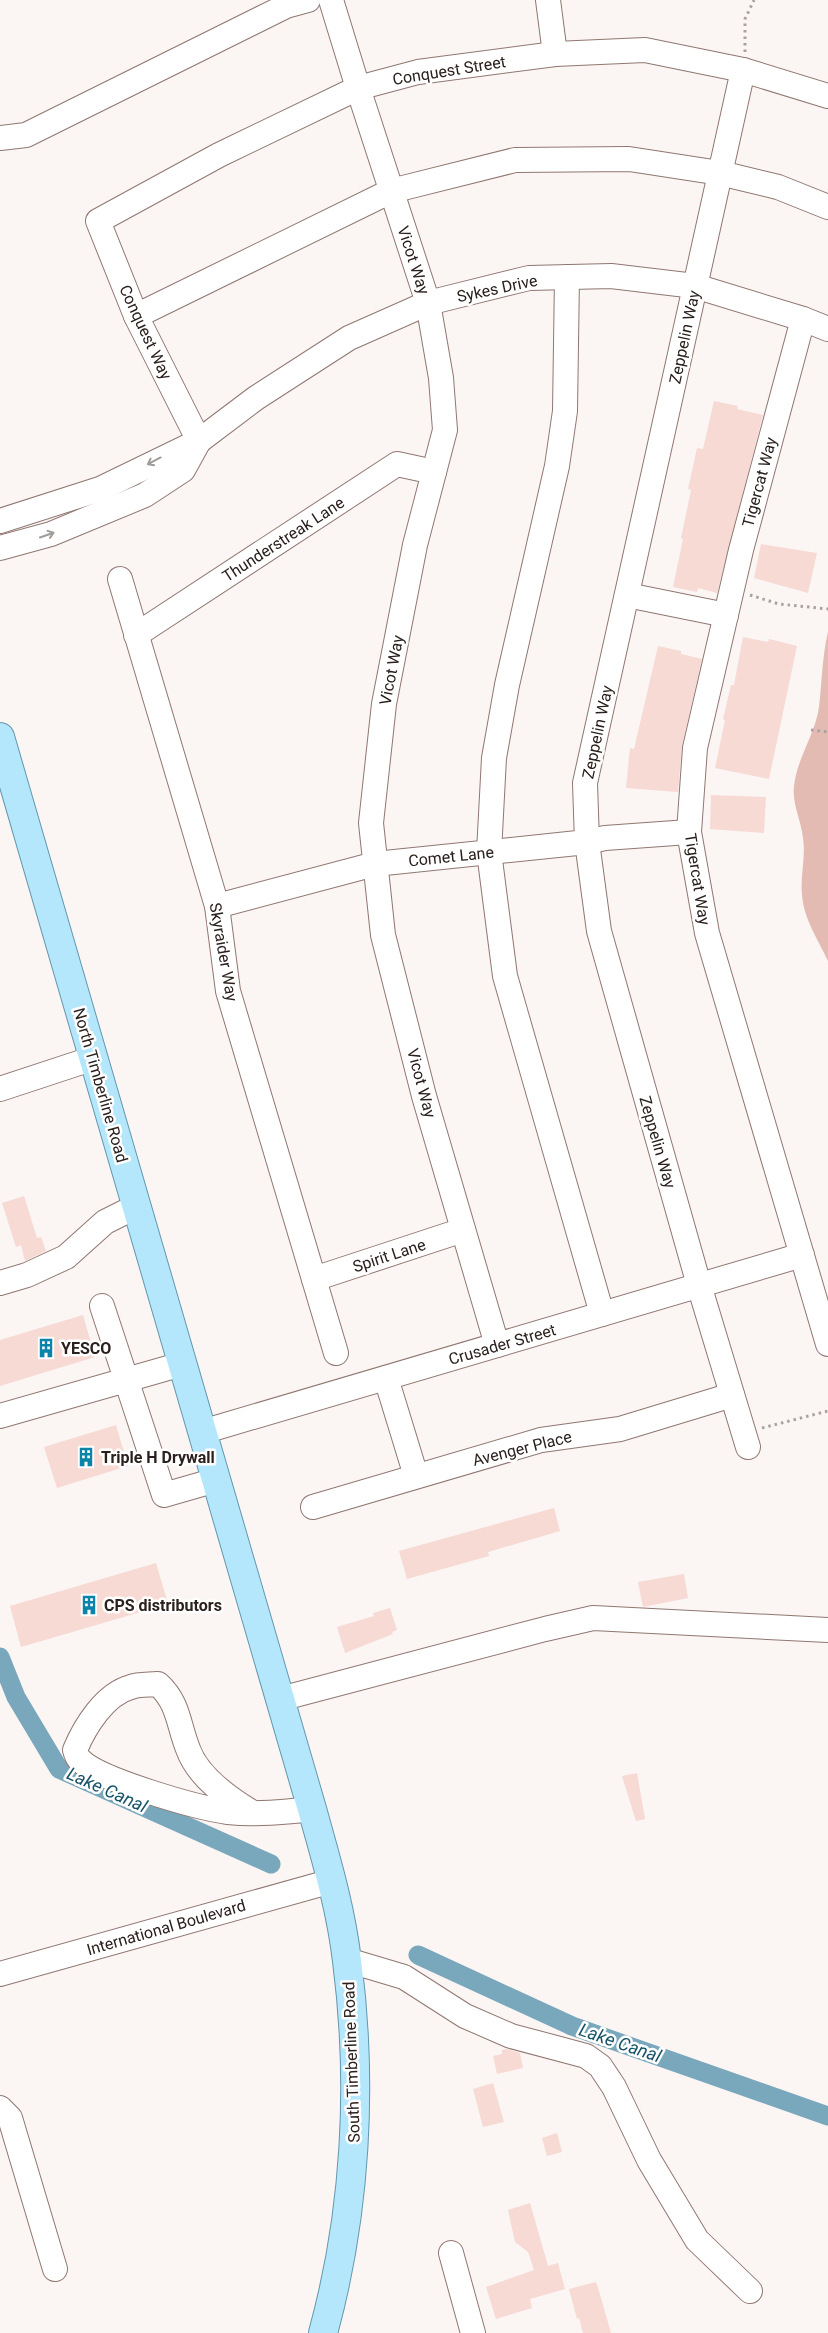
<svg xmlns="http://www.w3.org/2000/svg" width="828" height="2333" viewBox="0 0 828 2333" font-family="Roboto,sans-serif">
<rect width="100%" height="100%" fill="#fbf5f4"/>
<path fill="#e4bbb2" d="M828,632v329c-10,-22 -24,-41 -26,-66 -2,-19 4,-38 1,-57 -2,-18 -11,-34 -9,-52 3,-28 21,-51 25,-79 3,-25 3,-50 9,-75z"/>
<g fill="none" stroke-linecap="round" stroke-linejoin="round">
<g stroke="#79a7bb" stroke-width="19">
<path d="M0,1657l16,40 43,72 212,95"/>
<path d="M418,1955l154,71 256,90"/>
</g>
</g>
<g fill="#f6dad3">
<path d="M714,401l24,5 -1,3 26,6 -46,178 -19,-5 -1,4 -24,-5 10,-48 -2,-1 10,-48 -3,-1 9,-41 6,1z"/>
<path d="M761,544l56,9 -9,40 -54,-15z"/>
<path d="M743,637l25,5 1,-3 28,7 -28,133 -54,-11 10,-48 -2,-1 8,-34h3z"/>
<path d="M658,646l23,5v3l21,5 -20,86 -4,47 -52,-4 4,-40 4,1z"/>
<path d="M711,795l55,2 -2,36 -54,-4z"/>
<path d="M24,1196l13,42 4,-1 5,14 -21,10 -4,-16 -5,2 -14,-44z"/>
<path d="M83,1315l12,42 -95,29v-46z"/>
<path d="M116,1425l12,41 -71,22 -13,-41z"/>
<path d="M554,1508l6,23 -72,21 1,4 -82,23 -8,-28z"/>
<path d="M156,1563l12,41 -147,43 -11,-41z"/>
<path d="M684,1574l4,24 -45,9 -5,-25z"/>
<path d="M390,1608l7,22 -5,2 1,2 -48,19 -8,-26 37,-11 -1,-3z"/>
<path d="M637,1773l8,46 -9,2 -14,-45z"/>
<path d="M506,2049l14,4 3,15 -26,6 -4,-18 9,-2v-4z"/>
<path d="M493,2083l11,39 -21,5 -10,-38z"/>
<path d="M557,2133l5,19 -15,4 -5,-18z"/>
<path d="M530,2203l18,63 10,-3 7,26 -35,10 2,9 -36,11 -10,-32 48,-17 -6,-18 -13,-10 -7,-32z"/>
<path d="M596,2282l3,9 12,42h-28l-4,-15 -2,1 -8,-30z"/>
</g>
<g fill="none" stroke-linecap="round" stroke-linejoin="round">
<defs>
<g id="minor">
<path d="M331,0l27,88 70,215 13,75 4,52 -30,115 -31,159 -13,119 12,112 41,161 73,249"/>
<path d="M548,0l7,54"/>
<path d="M743,70l-158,713 2,59 12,89 100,354 49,162"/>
<path d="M0,138l26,-3 260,-129 22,-6"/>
<path d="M567,277l-2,134 -8,55 -50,219 -13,73 -5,94 16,124 97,338"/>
<path d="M136,316l255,-125 124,-31 114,-1 91,14 58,14 50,20"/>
<path d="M803,319l-62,231 -46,198 -6,84 18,101 121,411"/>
<path d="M199,441l-63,-125 -38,-95 121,-66 139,-67 60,-16 137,-18 90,-4 98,20 85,26"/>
<path d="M0,521l100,-32 99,-48 57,-43 93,-60 79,-35 101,-25 82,-2 84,10 108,33 25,10"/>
<path d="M0,548l51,-14 94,-39 38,-25 16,-29"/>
<path d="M120,579l97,327 11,85 108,362"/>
<path d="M627,595l99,20"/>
<path d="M136,635l261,-171 37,8"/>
<path d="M217,906l158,-42 212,-22 18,-4 84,-6"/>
<path d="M0,1089l94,-31"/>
<path d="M314,1279l149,-49"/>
<path d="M0,1283l27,-8 39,-18 39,-35 32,-16"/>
<path d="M102,1306l62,189 52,-15"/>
<path d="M386,1378l30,98"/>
<path d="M0,1416l182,-52"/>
<path d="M202,1432l600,-177"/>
<path d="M313,1507l228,-67 79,-11 112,-34"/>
<path d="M280,1699l265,-70 48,-11 235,12"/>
<path d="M253,1813c-25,-15 -55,-36 -65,-64 -10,-25 -9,-46 -30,-65 -9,1 -19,0 -27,3 -26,7 -46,39 -56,63 1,3 2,8 5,10 19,20 118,48 148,52 28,3 56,0 84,-3"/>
<path d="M347,1960l57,17 61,39 46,20 75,20 14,10 14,21 35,73 48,80 53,51"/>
<path d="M0,1974l332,-93"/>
<path d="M0,2108l10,10 45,151"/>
<path d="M451,2253l22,80"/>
</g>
<path id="major" d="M0,737l312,1072c14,50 29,100 35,152 16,123 9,252 -24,372"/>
</defs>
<use href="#minor" stroke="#907771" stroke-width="26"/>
<use href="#major" stroke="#6397ad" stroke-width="30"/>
<g stroke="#a9a2a0" stroke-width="3" stroke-dasharray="2.5 4" stroke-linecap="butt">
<path d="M745,52v-33l9,-19"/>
<path d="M750,595l29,9 49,5"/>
<path d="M811,730l17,2"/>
<path d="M762,1428l66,-17"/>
</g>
<use href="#minor" stroke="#fff" stroke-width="24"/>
<use href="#major" stroke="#b4e7fc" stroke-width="28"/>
</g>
<defs><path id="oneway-shaft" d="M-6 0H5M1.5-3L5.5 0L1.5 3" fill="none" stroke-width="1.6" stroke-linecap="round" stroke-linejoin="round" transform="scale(1.25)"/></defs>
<g stroke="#9f9b99">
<use href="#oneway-shaft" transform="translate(154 461) rotate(152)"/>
<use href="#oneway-shaft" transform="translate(47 535) rotate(-19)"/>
</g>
<defs>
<symbol id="building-bare" viewBox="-9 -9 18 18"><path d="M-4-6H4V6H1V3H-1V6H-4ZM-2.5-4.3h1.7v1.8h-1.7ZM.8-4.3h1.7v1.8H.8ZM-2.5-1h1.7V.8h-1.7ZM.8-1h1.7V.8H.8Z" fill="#0a84a9" stroke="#fff" stroke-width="2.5" paint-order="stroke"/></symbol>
</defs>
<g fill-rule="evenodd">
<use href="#building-bare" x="32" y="1334" width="28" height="28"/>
<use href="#building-bare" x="72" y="1443" width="28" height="28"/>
<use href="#building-bare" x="75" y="1591" width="28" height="28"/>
</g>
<g text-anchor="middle" stroke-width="5" stroke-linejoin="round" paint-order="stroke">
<g font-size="16" fill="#2a201d" stroke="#fff">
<text transform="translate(449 70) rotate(-9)" y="6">Conquest Street</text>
<text transform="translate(414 260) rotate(72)" y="6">Vicot Way</text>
<text transform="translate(497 288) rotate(-12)" y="6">Sykes Drive</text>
<text transform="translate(146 332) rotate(65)" y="6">Conquest Way</text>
<text transform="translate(684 337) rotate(-78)" y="6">Zeppelin Way</text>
<text transform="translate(759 482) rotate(-75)" y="6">Tigercat Way</text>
<text transform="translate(283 539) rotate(-33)" y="6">Thunderstreak Lane</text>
<text transform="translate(391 670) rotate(-79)" y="6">Vicot Way</text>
<text transform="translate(597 732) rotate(-78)" y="6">Zeppelin Way</text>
<text transform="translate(451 856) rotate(-6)" y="6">Comet Lane</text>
<text transform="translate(698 879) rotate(81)" y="6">Tigercat Way</text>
<text transform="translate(224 952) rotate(80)" y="6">Skyraider Way</text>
<text transform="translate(422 1083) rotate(75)" y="6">Vicot Way</text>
<text transform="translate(101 1085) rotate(74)" y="6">North Timberline Road</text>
<text transform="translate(658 1142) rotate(74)" y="6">Zeppelin Way</text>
<text transform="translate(389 1255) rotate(-18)" y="6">Spirit Lane</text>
<text transform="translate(502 1344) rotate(-16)" y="6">Crusader Street</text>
<text transform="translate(522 1448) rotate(-14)" y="6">Avenger Place</text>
<text transform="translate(166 1927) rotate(-16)" y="6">International Boulevard</text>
<text transform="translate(351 2062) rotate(-92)" y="6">South Timberline Road</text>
</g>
<g font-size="16" font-weight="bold" fill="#2a201d" stroke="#fff" text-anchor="start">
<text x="61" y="1354">YESCO</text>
<text x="101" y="1463">Triple H Drywall</text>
<text x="104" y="1611">CPS distributors</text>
</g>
<g font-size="18" font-style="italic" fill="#155268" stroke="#fff">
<text transform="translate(107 1790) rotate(24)" y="6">Lake Canal</text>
<text transform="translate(620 2043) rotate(19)" y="6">Lake Canal</text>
</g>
</g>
</svg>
